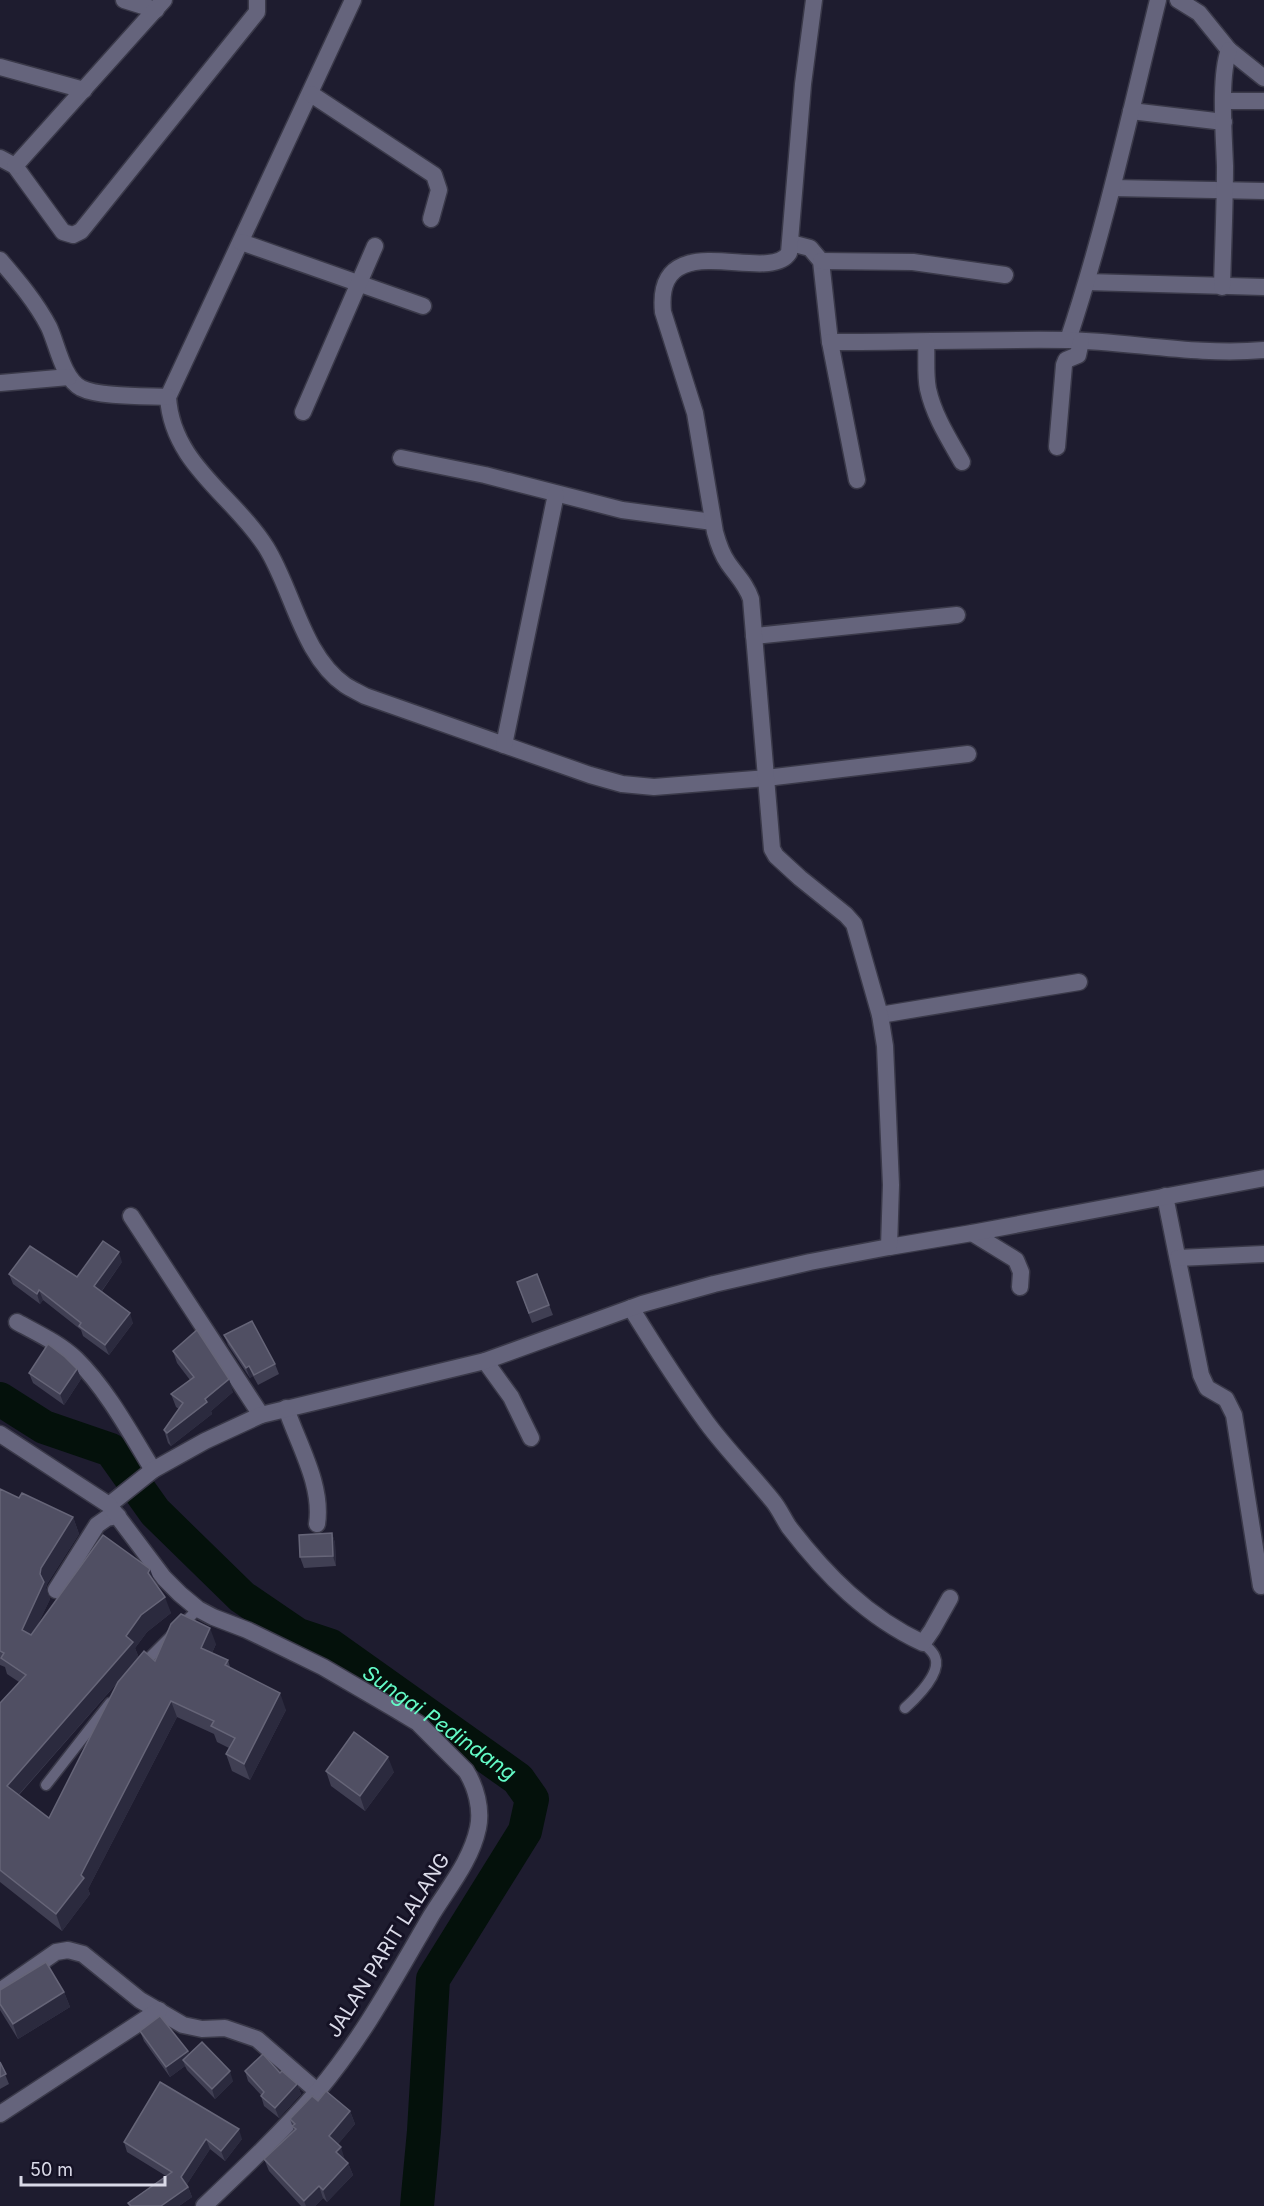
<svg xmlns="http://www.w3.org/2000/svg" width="1264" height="2206" viewBox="0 0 1264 2206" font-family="Inter,sans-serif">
<rect width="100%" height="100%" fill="#1e1c2f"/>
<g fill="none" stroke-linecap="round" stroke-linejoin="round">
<path stroke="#04110b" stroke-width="34" id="s1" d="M0,1399l44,28 67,23 44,62 87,85 56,38 33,11 187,133 14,20 -7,32 -92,148 -9,152 -7,75"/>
<defs>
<g id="service">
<path d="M141,1666l57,-57"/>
<path d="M905,1708c11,-10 37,-35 30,-51 -2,-6 -8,-10 -12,-14"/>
<path d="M46,1785l64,-82"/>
</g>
<g id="minor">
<path d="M124,0l32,10"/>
<path d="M353,0l-185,397c4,67 65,98 98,150 27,43 36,108 79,138 6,4 13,7 20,11l225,79 32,9 32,3 112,-9 202,-24"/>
<path d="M1178,0l21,13 30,37 35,28"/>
<path d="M0,67l84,23"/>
<path d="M311,94l123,81 5,15 -8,29"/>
<path d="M1224,101h40"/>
<path d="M1131,111l93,11"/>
<path d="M0,158l15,8 48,66 10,3 8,-4 176,-219v-12"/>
<path d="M15,166l149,-166"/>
<path d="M1113,188l151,3"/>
<path d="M241,242l182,64"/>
<path d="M791,243l19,5 11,13 9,81 27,138"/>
<path d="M0,260c18,21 36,42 49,67 8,17 14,52 32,61 17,9 65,8 87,9"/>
<path d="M821,261l92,1 92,13"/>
<path d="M1087,282l177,5"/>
<path d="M1222,287c1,-40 3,-81 3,-121 -1,-30 -6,-89 4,-116"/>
<path d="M1068,340c37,-111 62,-226 90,-340"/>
<path d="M830,342c79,0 159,-3 238,-2 65,2 131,16 196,10"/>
<path d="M926,342c1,16 -1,32 2,47 6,27 21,50 34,73"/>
<path d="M0,383l69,-6"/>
<path d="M303,412l72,-166"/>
<path d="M1057,447l7,-82 2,-5 12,-5 3,-14"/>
<path d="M401,458l84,17 137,35 91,12"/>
<path d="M754,636l203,-21"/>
<path d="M504,745l52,-251"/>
<path d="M880,1015l199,-33"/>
<path d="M1165,1196l36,179 6,13 19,11 8,16 27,171"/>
<path d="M131,1216l130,199"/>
<path d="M972,1233l44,27 5,12 -1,15"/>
<path d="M889,1247l83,-14 292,-55"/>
<path d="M1178,1258l86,-4"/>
<path d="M631,1308c24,39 49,78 76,115 20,27 44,51 65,77 7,8 11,18 17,27 37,48 78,90 134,116l9,-13 18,-32"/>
<path d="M17,1322c20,11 42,21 59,37 30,29 55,75 77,111"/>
<path d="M485,1361l26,36 20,41"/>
<path d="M286,1408c12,36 37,77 31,116"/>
<path d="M109,1505l44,-35 52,-29 56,-26 224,-54 157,-57 72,-20 96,-22 79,-15 2,-62 -6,-139 -5,-31 -26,-91 -8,-9 -46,-37 -24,-22 -4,-7 -21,-250c-5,-15 -14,-23 -23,-36 -7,-10 -10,-20 -13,-31l-20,-119 -32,-101c-9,-90 105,-26 126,-59l14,-169 11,-84"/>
<path d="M56,1590l41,-65 10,-7 11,-2"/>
<path d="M0,1991l56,-39 12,-2 15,4 57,46 43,25 19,4 23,-1 32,11 60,52"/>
<path d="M0,2114l159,-104"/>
</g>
<path id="tertiary" d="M0,1434l109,71 55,73 16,16 18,15 15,8 34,13 76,37 72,42 23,14 48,48c10,16 16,38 12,57 -7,33 -30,60 -47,88 -35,60 -69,123 -114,176 -35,40 -74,77 -113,114"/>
</defs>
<use href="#service" stroke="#3a3949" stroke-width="13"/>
<use href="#minor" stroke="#3a3949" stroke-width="19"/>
<use href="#tertiary" stroke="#3a3949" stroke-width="19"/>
<use href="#service" stroke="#65647c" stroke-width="10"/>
<use href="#minor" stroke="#65647c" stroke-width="16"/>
<use href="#tertiary" stroke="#65647c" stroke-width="16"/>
</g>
<g fill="#403f53">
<path d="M122,1262l-20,29 31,32 -24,32 -26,-19 -2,-6 -38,-30 -3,4 -27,-20 -4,-10 68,3z"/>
<path d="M537,1274l16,41 -21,8 -15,-41z"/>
<path d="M224,1335l51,29 4,10 -21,11 -5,-9 -3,2 -22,-33z"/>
<path d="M173,1351l60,41 -22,19 1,3 -41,32 -3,-3 -4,-13 15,-21 -3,-2 -5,-13 19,-14 -13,-17z"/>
<path d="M77,1369l4,10 -17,26 -31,-22 -4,-10z"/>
<path d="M0,1489l19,9 54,19 6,17 -32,50 -1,4 4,11 -13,27 119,-42 15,29 -24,19 -12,16 4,10 -120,137 30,23 106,-157 61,-17 -4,9 16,7 2,7 56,43 -36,70 -18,-9 -6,-17 3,-6 -12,-6 -3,-8 -37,-17 -89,172 2,5 -28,37 -62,-49v-179l19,-21 -12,-8 -2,-7 -5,-2z"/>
<path d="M332,1533l3,10 1,23 -32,2 -4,-11z"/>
<path d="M326,1771l68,1 -29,39 -34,-25z"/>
<path d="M0,1990l64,2 6,15 -52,32 -18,-29z"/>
<path d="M140,2031l48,20 1,4 44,26 -18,18 -28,-29 -2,-4 -15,11 -26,-36z"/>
<path d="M0,2062l9,22 -9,5z"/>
<path d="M245,2071l35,2 17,11 4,10 -22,24 -15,-12 -3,-10v-1l-13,-14z"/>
<path d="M318,2101l32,10 5,13 -17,20 7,16 3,3 5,12 -26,27 -4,-4 -8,8h-14l-32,-35 -5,-12 30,-28 -4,-12z"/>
<path d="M242,2139l-17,22 -15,-12 -23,35 5,13 -13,9h-50l-1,-3 38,-27 -39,-24 -3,-10z"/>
</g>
<g fill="#2b2a3e">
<path d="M119,1252l3,10 -24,34 -4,-10z"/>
<path d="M39,1290l4,10 -3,4 -3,-10z"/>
<path d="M130,1313l3,10 -24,32 -4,-10z"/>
<path d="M249,1366l4,10 -3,2 -4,-10z"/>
<path d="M77,1369l4,10 -17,26 -4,-11z"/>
<path d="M229,1379l4,13 -22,19 1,3 -41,32 -4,-13z"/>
<path d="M73,1517l6,17 -32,50 -1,4 4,11 -22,47 -6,-16 19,-62z"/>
<path d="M332,1533l3,10 1,23 -3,-10z"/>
<path d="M150,1569l6,16 -8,-12z"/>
<path d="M165,1597l6,16 -24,19 -12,16 4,10 -127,144 -5,-16 119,-150 15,-21z"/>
<path d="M210,1628l6,16 -9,20 -6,-16z"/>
<path d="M280,1693l6,17 -36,70 -6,-16z"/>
<path d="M171,1701l6,16 -89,172 2,5 -28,37 -6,-17 25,-39z"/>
<path d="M388,1757l6,15 -29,39 -5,-15z"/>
<path d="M64,1992l6,15 -52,32 -5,-15z"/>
<path d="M188,2051l3,10 -8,-1 2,6 -15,11 -4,-10z"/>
<path d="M230,2071l3,10 -18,18 -3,-10z"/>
<path d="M297,2084l4,10 -22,24 -4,-10z"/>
<path d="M350,2111l5,13 -21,25 -5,-13z"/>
<path d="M239,2129l3,10 -17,22 -4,-10z"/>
<path d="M206,2139l4,10 -25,38 -4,-10z"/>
<path d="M341,2147l4,13 -9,-8z"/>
<path d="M348,2163l5,12 -26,27 -4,-12z"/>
<path d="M319,2186l4,12 -8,8h-9l-2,-5z"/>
<path d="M188,2187l4,10 -13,9h-18z"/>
</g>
<g fill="#504f63" stroke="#666578" stroke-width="1.5">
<path d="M103,1241l16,11 -25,34 36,27 -25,32 -26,-19 2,-3 -42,-33 -2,4 -28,-20 21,-28 47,31z"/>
<path d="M537,1274l12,31 -20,8 -12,-31z"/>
<path d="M252,1321l23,43 -21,11 -5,-9 -3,2 -22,-33z"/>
<path d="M197,1330l32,49 -24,20 2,3 -40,31 -3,-3 19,-27 -12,-9 23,-17 -21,-26z"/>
<path d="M48,1344l17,13 12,12 -17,25 -31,-21z"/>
<path d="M0,1489l19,9 3,-5 51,24 -32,51 -1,6 4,8 -22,48 9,5 72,-100 47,34 -2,4 17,24 -24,18 -15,21 7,6 -126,144 42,32 69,-136 26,-31 11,10 16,-37 10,-10 29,14 -9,20 27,12 -3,5 55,28 -36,71 -18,-10 9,-16 -24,-12 3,-5 -43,-20 -90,174 3,3 -28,36 -56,-44v-167l26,-28 -25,-17 3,-5 -4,-2z"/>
<path d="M332,1533l1,23 -33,1 -1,-22z"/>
<path d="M354,1732l34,25 -28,39 -34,-25z"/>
<path d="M46,1962l18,30 -51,32 -13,-20v-14z"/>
<path d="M160,2016l28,35 -22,16 -26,-36z"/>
<path d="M202,2042l28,29 -18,18 -29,-29z"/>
<path d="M263,2054l17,19 2,-2 15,13 -22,24 -14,-12 3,-4 -19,-21z"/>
<path d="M0,2062l6,12 -6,3z"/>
<path d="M160,2082l79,47 -18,22 -15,-12 -25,38 7,10 -27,19h-30l-3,-3 44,-31 -48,-30z"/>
<path d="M326,2091l24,20 -21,25 12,11 -5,5 12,11 -25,27 -4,-4 -15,15 -40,-42 32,-30 -4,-3 3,-2 -5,-5 22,-23 6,5z"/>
</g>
<g text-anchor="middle" stroke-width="6" stroke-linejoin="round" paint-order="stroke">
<g font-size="20" fill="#dadae8" stroke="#151225">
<text transform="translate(388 1945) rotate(-58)" y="7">JALAN PARIT LALANG</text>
</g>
<g font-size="21" font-style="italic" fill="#64fbc7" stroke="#151225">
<text dy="7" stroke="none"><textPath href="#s1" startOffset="556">Sungai Pedindang</textPath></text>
</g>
</g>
<path d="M21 2176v9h144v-9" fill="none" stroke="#dadae8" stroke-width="3"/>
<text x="30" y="2176" font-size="18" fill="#dadae8" stroke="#151225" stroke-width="4.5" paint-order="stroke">50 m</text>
</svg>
